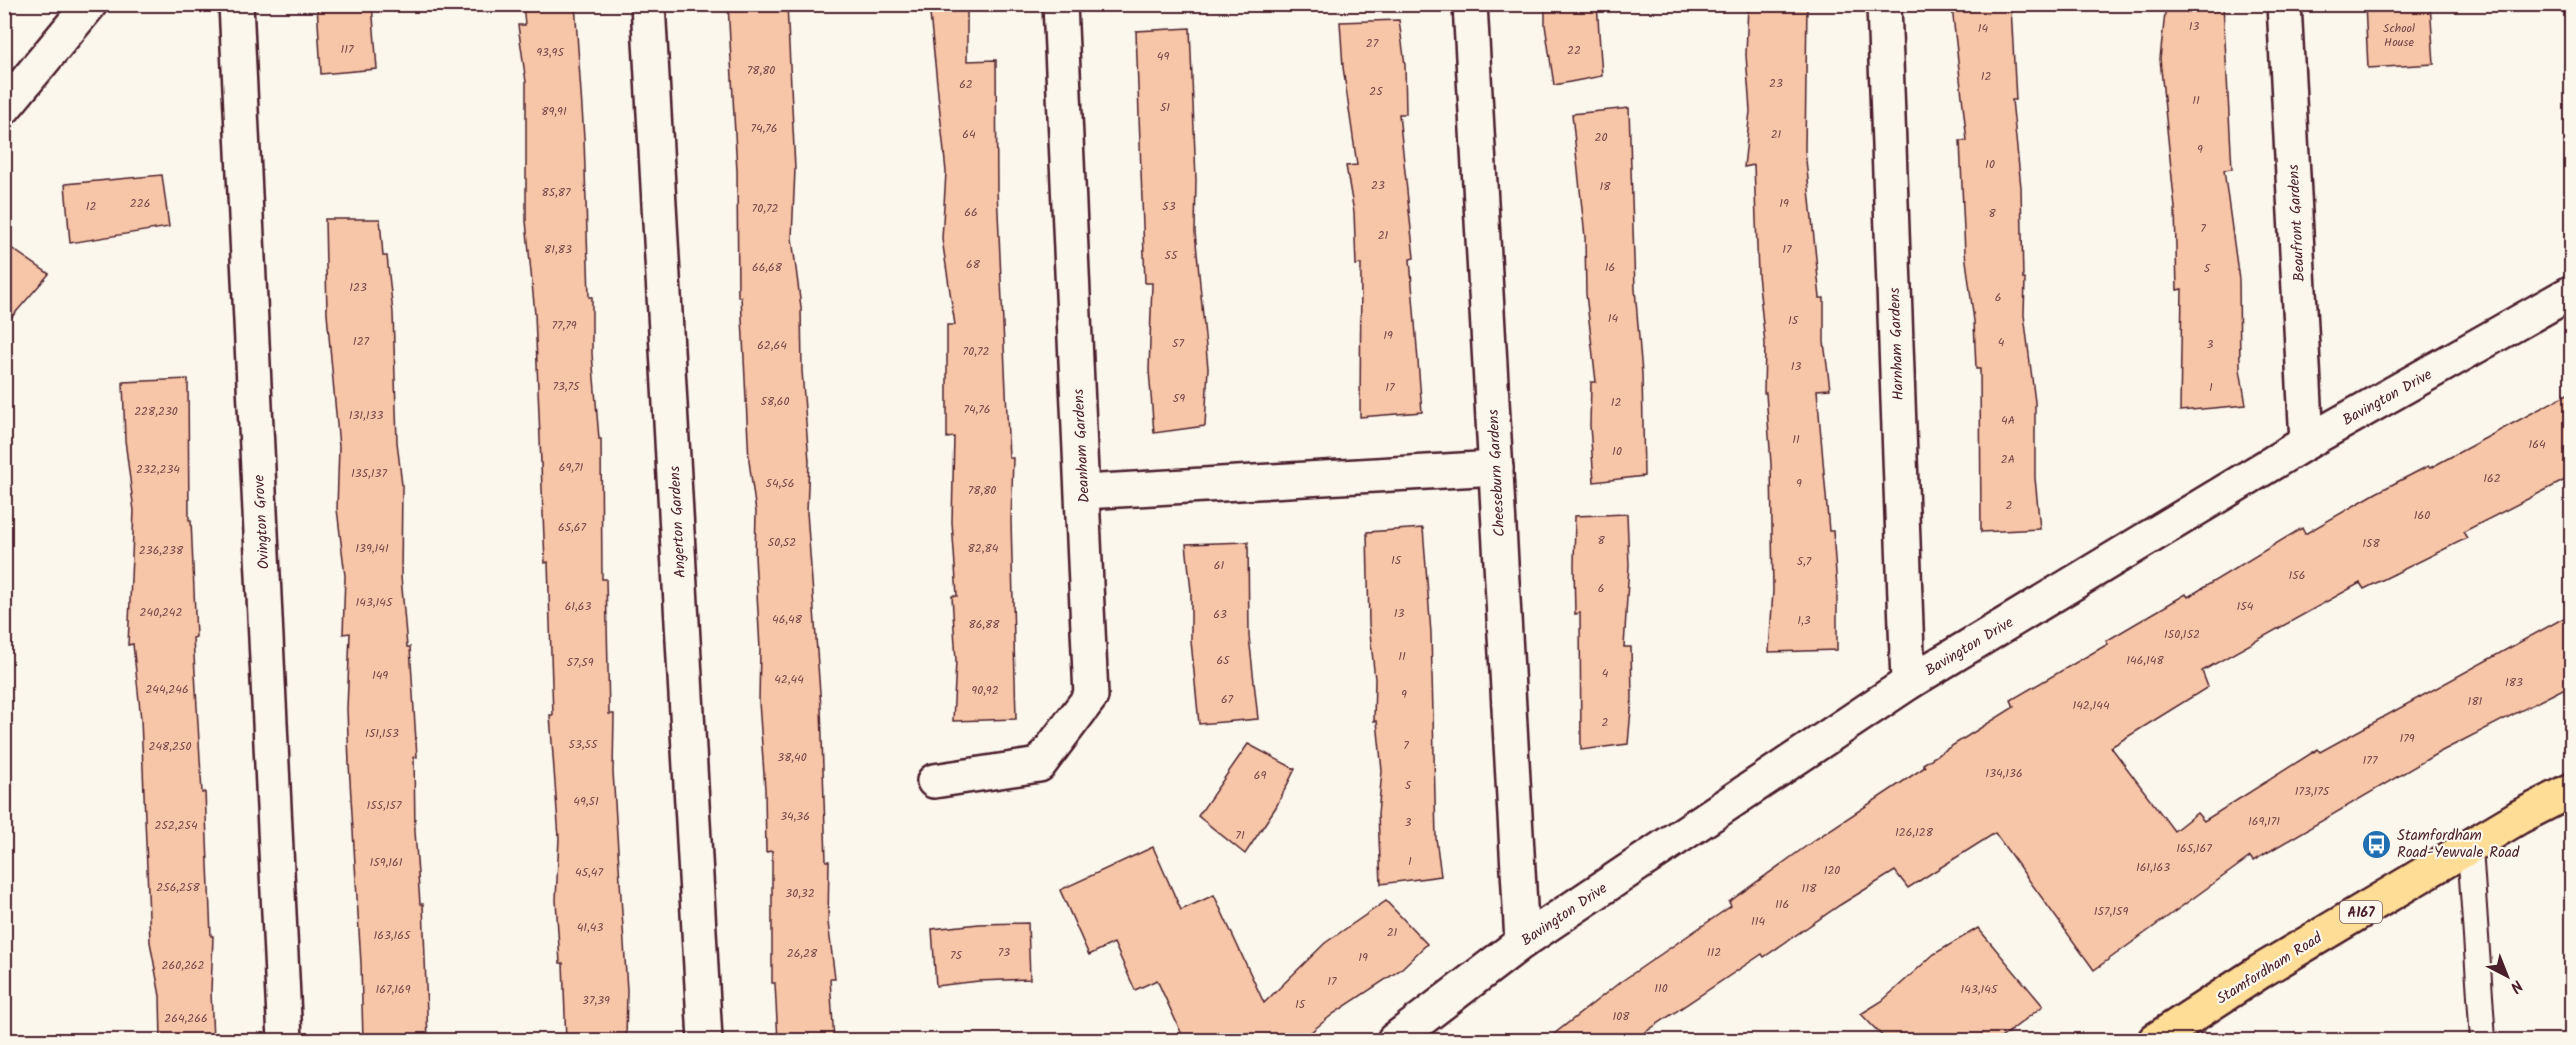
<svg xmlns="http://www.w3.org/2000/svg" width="2576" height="1045" viewBox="0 0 2576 1045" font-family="Kalam,sans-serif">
<rect width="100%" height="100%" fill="#fbf7ec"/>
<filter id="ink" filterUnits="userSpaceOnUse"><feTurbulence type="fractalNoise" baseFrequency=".0167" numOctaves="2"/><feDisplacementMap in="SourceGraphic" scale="12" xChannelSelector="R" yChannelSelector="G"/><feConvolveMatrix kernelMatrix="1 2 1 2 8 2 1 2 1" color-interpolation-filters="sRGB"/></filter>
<g filter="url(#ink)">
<g fill="#f7c5a7" stroke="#4a1f2b" stroke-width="1.5">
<path d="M317,4h55l5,65 -56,5z"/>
<path d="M523,4h52l9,134 5,159h3v57l7,85h2l1,140h4l3,135h5l-1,58 14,218 -1,51h-60l-3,-78h-3l-4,-63 3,-62 -9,-123h3l-5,-153 -3,1 -10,-249 -9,-93v-139l-8,-57h7z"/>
<path d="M728,4h59l8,165 -3,69 9,69 1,64 7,90 -2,51 14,195 5,154h3l-1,61 7,57h-5l4,62h-56l-3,-58h-3v-132l-6,1 -1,-63 -6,-87 1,-53 -5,-93 1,-44 -7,-51 -8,-164h-3l-1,-126z"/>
<path d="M929,4h38v57l29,-1 1,130 12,268h4l-2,63 5,198 -63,2 3,-60 -4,-65h5l-5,-74 2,-85 -7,1v-113h8l-13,-86 4,-67z"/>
<path d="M1545,4h52l5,72 -48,9 -9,-60z"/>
<path d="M1748,4h59l-2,146 15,148h4v44l6,47 -13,1 12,141h4l4,57v62l-68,2 4,-61 -2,-127 -5,-71h-2l1,-49 -7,-70 -4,-109 -10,2 6,-56 -4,-56z"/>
<path d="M2166,4h57l9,165 -8,1 15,110 1,89 6,36 -66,6 2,-122 -5,1 -2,-82 -15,-149z"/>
<path d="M2365,4h65l4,60 -66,4z"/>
<path d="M1952,7l59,1 5,92h-4l9,87 2,92h2l-1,36 11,87v76l5,51 -59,3 -1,-163h-4l-2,-48 -9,-68 -5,-112h7z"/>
<path d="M1399,20l6,45 1,49h-7l15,144 -4,1 12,153 -62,5 1,-153 -5,1 -2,-53 -8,-46 11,-1 -14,-98 -3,-45z"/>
<path d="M1190,28l6,152 -1,52 13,136 -3,58 -51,7 -5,-63 3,-87h-7l-9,-252z"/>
<path d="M1629,108l6,181 7,85 2,102 -50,6 -4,-56 1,-44h5l-10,-88 -1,-57 -13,-123z"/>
<path d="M162,175l7,52 -99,16 -5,-59z"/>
<path d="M325,219h55l3,37h4l6,57 4,129 5,43 -1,91 6,71h3l7,110h-3l1,74 5,73h3l5,137h-65l-2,-77 -12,-200 -2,-55 3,-76 -7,1 2,-58 -8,-67 2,-62 -12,-133z"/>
<path d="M4,243l45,31 -45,52z"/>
<path d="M188,379l1,141h2l5,117 -3,1 9,155 3,-1 6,144h2l-2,55 2,50h-52l-1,-45 -10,-54 -9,-223 -8,-75 -5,1 6,-134 -9,-71 -2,-58z"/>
<path d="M2571,392v85l-108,55 4,6 -103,51 -4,-6 -158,88 6,16 -97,60 63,84 23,-18 7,8 114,-72 2,3 251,-138v71l-133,68 -185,108 -3,-4 -156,113 -99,-137 -87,55 -13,-17 -55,34 -76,52 -2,-3 -130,87h-87l74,-58 112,-77 -2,-4 87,-63 109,-72 -2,-3 91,-57 -3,-7 97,-56 -2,-3 80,-47 2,3 114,-69 3,6 71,-41 52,-27 2,2z"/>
<path d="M1627,514l2,51 -5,82h7l1,51 -4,46 -47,6 -1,-137 -5,1 -1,-49 1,-49z"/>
<path d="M1423,528l8,105 5,205 5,38 -60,8 -3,-70 4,-43 -5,-50h-3l1,-42 -6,-55 -2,-92z"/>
<path d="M1248,542l1,94 9,83 -59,5 -8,-83v-50l-5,-47z"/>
<path d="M1248,744l47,25 -19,38 -31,47 -47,-38z"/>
<path d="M1153,847l28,63 33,-15 50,108 61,-60 61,-42 41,43 -27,26 -67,44 -33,27h-115l-28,-61 -22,10 -21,-47 -25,12 -29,-65z"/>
<path d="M1028,923l2,56 -51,2 -43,5 -4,-57 47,-5z"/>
<path d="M1978,928l65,78 -46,35h-110l-26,-27 21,-13 52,-47z"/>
</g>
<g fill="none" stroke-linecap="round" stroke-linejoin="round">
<defs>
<path id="lane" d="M2470,848l13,192"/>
<g id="street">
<path d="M236,4l49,1036"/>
<path d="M648,4l57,1036"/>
<path d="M1470,4l52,938"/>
<path d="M1884,4l24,679"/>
<path d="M2284,4l23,438"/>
<path d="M4,108l86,-104"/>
<path d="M1084,492l412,-24"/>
<path d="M934,781l105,-16 52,-69 -31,-692"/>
<path d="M1394,1040l128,-98 386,-259 399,-241 265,-150"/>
</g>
<path id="primary" d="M2155,1040l106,-69 258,-154 53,-27"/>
</defs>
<use href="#lane" stroke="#4a1f2b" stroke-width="28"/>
<use href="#street" stroke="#4a1f2b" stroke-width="38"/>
<use href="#primary" stroke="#4a1f2b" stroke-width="38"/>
<use href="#lane" stroke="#fbf7ec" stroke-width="24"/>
<use href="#street" stroke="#fbf7ec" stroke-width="33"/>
<use href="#primary" stroke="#fedd96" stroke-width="33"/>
</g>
</g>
<defs>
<symbol id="bus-disc" viewBox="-11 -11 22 22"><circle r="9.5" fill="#1f6fb2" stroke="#fbf7ec"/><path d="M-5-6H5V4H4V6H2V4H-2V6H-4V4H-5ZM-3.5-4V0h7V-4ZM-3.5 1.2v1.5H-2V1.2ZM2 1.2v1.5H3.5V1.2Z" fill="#fff"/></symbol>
</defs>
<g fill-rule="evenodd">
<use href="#bus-disc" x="2360" y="828" width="33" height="33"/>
</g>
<g text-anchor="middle" stroke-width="4.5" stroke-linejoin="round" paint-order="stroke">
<g font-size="12" fill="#75484a">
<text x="2194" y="30">13</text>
<text x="1983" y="32">14</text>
<text x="2399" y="32">School<tspan x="2399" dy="14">House</tspan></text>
<text x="1372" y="47">27</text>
<text x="347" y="53">117</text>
<text x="1574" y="54">22</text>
<text x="550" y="56">93,95</text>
<text x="1163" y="60">49</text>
<text x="761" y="74">78,80</text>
<text x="1986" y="80">12</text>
<text x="1776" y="87">23</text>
<text x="966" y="88">62</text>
<text x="1376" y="95">25</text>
<text x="2196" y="104">11</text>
<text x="1165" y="111">51</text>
<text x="554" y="115">89,91</text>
<text x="764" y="132">74,76</text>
<text x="969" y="138">64</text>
<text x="1776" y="138">21</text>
<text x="1601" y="141">20</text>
<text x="2200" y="153">9</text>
<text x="1990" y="168">10</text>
<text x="1378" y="189">23</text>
<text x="1605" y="190">18</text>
<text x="556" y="196">85,87</text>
<text x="140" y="207">226</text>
<text x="1784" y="207">19</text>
<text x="91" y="210">12</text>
<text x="1169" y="210">53</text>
<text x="765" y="212">70,72</text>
<text x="971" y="216">66</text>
<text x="1992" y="217">8</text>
<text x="2203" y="232">7</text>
<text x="1383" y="239">21</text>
<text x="558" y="253">81,83</text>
<text x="1787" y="253">17</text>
<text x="1171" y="259">55</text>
<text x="973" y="268">68</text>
<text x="767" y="271">66,68</text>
<text x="1610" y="271">16</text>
<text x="2207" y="272">5</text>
<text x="358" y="291">123</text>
<text x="1998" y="301">6</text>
<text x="1613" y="322">14</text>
<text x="1793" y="324">15</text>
<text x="564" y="329">77,79</text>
<text x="1388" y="339">19</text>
<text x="361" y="345">127</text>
<text x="2001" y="346">4</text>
<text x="1178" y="347">57</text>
<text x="2210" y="348">3</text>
<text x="772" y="349">62,64</text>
<text x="976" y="355">70,72</text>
<text x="1796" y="370">13</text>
<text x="566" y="390">73,75</text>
<text x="1390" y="391">17</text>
<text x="2211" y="391">1</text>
<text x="1179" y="402">59</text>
<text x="775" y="405">58,60</text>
<text x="1616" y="406">12</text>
<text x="977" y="413">74,76</text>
<text x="156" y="415">228,230</text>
<text x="366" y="419">131,133</text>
<text x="2008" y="424">4A</text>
<text x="1796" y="443">11</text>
<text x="2537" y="448">164</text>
<text x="1617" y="455">10</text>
<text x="2008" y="463">2A</text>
<text x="571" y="471">69,71</text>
<text x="158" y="473">232,234</text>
<text x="369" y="477">135,137</text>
<text x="2492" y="482">162</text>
<text x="780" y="487">54,56</text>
<text x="1799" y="487">9</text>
<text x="982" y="494">78,80</text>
<text x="2009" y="509">2</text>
<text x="2422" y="519">160</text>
<text x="572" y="531">65,67</text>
<text x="1601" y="544">8</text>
<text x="782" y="546">50,52</text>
<text x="2371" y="547">158</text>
<text x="372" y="552">139,141</text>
<text x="983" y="552">82,84</text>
<text x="161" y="554">236,238</text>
<text x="1396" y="564">15</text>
<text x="1804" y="565">5,7</text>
<text x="1219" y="569">61</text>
<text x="2297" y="579">156</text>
<text x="1601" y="592">6</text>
<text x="374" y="606">143,145</text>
<text x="578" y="610">61,63</text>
<text x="2245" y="610">154</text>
<text x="161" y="616">240,242</text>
<text x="1399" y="617">13</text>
<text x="1220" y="618">63</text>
<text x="787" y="623">46,48</text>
<text x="1804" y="624">1,3</text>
<text x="984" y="628">86,88</text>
<text x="2182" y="638">150,152</text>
<text x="1402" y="660">11</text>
<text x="1223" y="664">65</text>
<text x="2145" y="664">146,148</text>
<text x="580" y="666">57,59</text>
<text x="1605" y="677">4</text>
<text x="380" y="679">149</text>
<text x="789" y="683">42,44</text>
<text x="2514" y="686">183</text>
<text x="167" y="693">244,246</text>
<text x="985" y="694">90,92</text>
<text x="1404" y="698">9</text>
<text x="1227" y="703">67</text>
<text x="2475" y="705">181</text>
<text x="2091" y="709">142,144</text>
<text x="1605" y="726">2</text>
<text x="382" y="737">151,153</text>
<text x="2407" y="742">179</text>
<text x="583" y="748">53,55</text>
<text x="1406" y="749">7</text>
<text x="170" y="750">248,250</text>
<text x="792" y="761">38,40</text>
<text x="2370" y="764">177</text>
<text x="2004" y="777">134,136</text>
<text x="1260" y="779">69</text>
<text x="1408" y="789">5</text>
<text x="2312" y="795">173,175</text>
<text x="586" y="805">49,51</text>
<text x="384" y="809">155,157</text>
<text x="795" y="820">34,36</text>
<text x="2264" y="825">169,171</text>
<text x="1408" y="826">3</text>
<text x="176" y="829">252,254</text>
<text x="1914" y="836">126,128</text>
<text x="1240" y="839">71</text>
<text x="2194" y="852">165,167</text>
<text x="1410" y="865">1</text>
<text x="386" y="866">159,161</text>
<text x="2153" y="871">161,163</text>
<text x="1832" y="874">120</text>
<text x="589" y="876">45,47</text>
<text x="178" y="891">256,258</text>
<text x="1809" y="892">118</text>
<text x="800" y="897">30,32</text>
<text x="1782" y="908">116</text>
<text x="2111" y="915">157,159</text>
<text x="1758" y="925">114</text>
<text x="590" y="931">41,43</text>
<text x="1392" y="936">21</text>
<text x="392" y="939">163,165</text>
<text x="1004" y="956">73</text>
<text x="1714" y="956">112</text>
<text x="802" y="957">26,28</text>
<text x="956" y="959">75</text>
<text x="1363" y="961">19</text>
<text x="183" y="969">260,262</text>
<text x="1332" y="985">17</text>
<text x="1661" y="992">110</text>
<text x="393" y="993">167,169</text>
<text x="1979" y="993">143,145</text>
<text x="596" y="1004">37,39</text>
<text x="1300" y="1008">15</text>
<text x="1621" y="1020">108</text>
<text x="186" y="1022">264,266</text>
</g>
<rect fill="#fbf7ec" stroke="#7f6065" stroke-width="1.5" x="2340" y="901" width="42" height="22" rx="4.5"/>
<g font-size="14" font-weight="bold" fill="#4a1f2b">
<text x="2361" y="917">A167</text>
</g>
<g font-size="15" fill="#4a1f2b" stroke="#fbf7ec">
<text transform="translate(2296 223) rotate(-93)" y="5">Beaufront Gardens</text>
<text transform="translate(1896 344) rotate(-92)" y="5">Harnham Gardens</text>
<text transform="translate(2387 397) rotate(-29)" y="5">Bavington Drive</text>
<text transform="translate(1081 446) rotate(-93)" y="5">Deanham Gardens</text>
<text transform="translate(1496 473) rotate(-93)" y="5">Cheeseburn Gardens</text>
<text transform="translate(261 522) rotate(-93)" y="5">Ovington Grove</text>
<text transform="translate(677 522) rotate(-93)" y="5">Angerton Gardens</text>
<text transform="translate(1969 646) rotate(-31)" y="5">Bavington Drive</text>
<text transform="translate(1564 914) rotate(-34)" y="5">Bavington Drive</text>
<text transform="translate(2269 968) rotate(-32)" y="5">Stamfordham Road</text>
</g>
<g font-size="15" fill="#4a1f2b" stroke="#fbf7ec" text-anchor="start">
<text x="2397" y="840">Stamfordham<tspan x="2397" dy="17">Road-Yewvale Road</tspan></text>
</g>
</g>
<rect width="2576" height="1045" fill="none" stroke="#fbf7ec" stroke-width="24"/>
<rect x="12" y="12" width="2552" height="1021" fill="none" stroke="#4a1f2b" stroke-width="2" filter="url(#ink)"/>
<g transform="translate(2507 976) rotate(138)" stroke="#fbf7ec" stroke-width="4.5" paint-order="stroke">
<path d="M0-4.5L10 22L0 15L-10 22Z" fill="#4a1f2b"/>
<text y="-9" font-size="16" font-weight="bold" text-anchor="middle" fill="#4a1f2b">N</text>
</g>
</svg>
